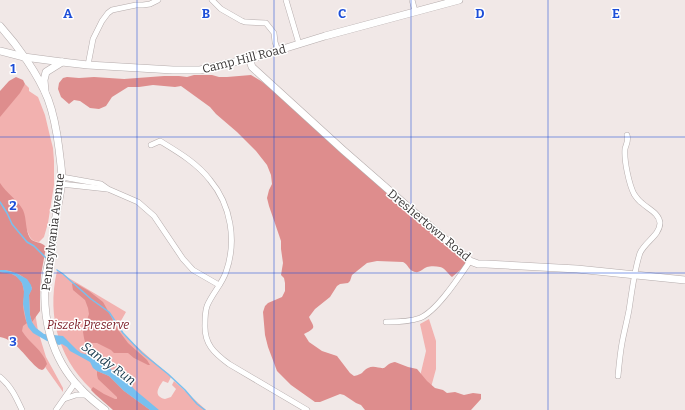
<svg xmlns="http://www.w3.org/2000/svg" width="685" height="410" viewBox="0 0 685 410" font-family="Bitter,serif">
<rect width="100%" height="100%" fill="#f1e8e7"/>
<g fill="#f2b1af">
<path d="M25,84l4,4v3l9,6 7,18 4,17 4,16 1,13v24l-6,38 -4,14 -5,5c-9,-1 -9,-5 -12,-12l8,82 3,19 8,26 17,31v4l-20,-28 -43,-30v-219z"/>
<path d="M57,271l69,41 -8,14 6,9 47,42 -3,6 -5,-2c-5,7 -10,15 2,18l6,-2 5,-8 -4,-4 2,-4 32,29c-22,0 -45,0 -67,0 -5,0 -18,0 -22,0 -4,-1 -15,-12 -19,-15 -38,-31 -52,-77 -41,-124z"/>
<path d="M429,319l7,22v28l-6,22 -18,19 14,-59 -6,-27z"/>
</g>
<g fill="#de8d8d">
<path d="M194,75h18l7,2h8l24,-2 10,6 18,14 187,166 -1,5 -13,11c-4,-3 -7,-9 -12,-10 -4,-1 -10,-1 -13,0 -5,2 -7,6 -12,5 -6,-1 -7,-8 -12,-10l-26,-1 -10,2 -15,12 -2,6 -2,2 -8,1 -3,2 -7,11 -15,12 -6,8c5,11 8,10 -5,17l5,8 13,9 15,5 13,17 4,3c10,-2 8,-5 14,-8 6,-3 12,1 16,0 2,-1 3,-3 5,-4 2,-1 4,-2 6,-2l13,5 9,2 10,12 8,7 8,2 4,3 8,-1 9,3 9,-2 8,1v5l-10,11h-106l-4,-5 -5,-2 -12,-8 -4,-1 -20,8h-5l-24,-17 -14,-14 -9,-24 -3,-12 -2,-23 2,-6 3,-3 14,-6 3,-6v-8l-1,-5 -3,-3 2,-12 -2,-14v-8l-12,-35 -2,-8 2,-8 3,-6 -1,-9 -4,-10 -11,-14 -19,-19 -21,-18 -6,-7 -29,-21 -6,1 -22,-2 -14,2h-11l-16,10 -6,9 -7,3 -9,-1 -10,-7 -6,-1 -5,4 -8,-7 -3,-8 1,-6 4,-5 4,-1 12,1 15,-1 30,2 40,-3h15l8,1z"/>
<path d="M16,77l7,3 2,4 -5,9 -20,24v-26l9,-10z"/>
<path d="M0,183c6,10 18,17 23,27 4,9 2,20 7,28 3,5 11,3 16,9l-5,28 -1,19v17l-8,11 -2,-7 -1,-20 3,-7c-2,-3 -4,-7 -6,-9 -7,-6 -17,-9 -26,-9z"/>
<path d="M0,272c13,1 23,4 24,20 1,4 -1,8 -1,12 0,4 2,15 4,19l-4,3 -1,5c7,12 21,19 25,33l-3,5 -2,1 -3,-1c-13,-10 -22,-29 -39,-32z"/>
<path d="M73,283h2l14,8 14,11 9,16 4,9 12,16 19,17 3,5h-2l-14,-7 -6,-5h-14l-3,-3 -14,-7h-9l-3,-1 -1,-4 -1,-6 6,-18 -1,-6 -3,-8 -12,-10 -1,-6z"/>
<path d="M97,371l12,5 15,15 26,19h-37l-17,-15 -5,-5 2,-3 11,7 11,5h2v-2l-19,-18 -1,-4z"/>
</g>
<path fill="#78c0ef" d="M0,270h5l11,3 11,6 4,6 1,4 -3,6 1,20 2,7 4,6 8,6 19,2 14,14 4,3 7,2 35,22 12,13 24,20h-9l-26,-19 -15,-15 -12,-5 -4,-3 -3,-6 -9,-5 -11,-6 -3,-4 -5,-3 -3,1 -12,-4 -14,-8 -5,-6 -2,-7 -3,-16 1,-13 -2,-8 -6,-7 -4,-2 -12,-2z"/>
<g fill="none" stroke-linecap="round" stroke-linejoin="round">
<g stroke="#78c0ef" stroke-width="1.5">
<path d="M0,202l7,11 5,11 15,18 7,4 12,12"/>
<path d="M57,270l6,4 28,25 18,13 14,21 19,20 26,21 17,16 12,14 8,6"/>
</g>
<defs>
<g id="street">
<path d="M212,0l9,9 21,12 3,1 21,1 8,10 1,9 3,9"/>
<path d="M286,0l13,44"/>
<path d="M412,0l3,11"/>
<path d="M88,65l5,-26 9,-18 6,-8 4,-3 24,-5h7l7,-1 8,-4"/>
<path d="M151,145l9,-4c18,11 37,22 50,39 21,25 27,61 16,92 -4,12 -14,22 -19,34 -2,6 -2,13 -2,18 -1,20 9,29 24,40l78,46"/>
<path d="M62,177l39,7 7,5 30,13 16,14 29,43 10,11 26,15"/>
<path d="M61,184l46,5"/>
<path d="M386,322c11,0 23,0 34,-4 17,-7 39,-41 50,-57"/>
<path d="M618,376c1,-11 2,-22 4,-33 2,-11 5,-22 7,-33 3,-19 5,-39 11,-57 5,-11 20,-18 20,-30 -1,-10 -12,-14 -18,-20 -3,-2 -6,-6 -8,-9 -5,-10 -10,-33 -9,-45 1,-5 4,-8 2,-14"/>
<path d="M0,377c11,9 16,20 22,33"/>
<path d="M64,399l12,-4h11"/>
<path d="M56,410l19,-27"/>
</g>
<g id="secondary">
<path d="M0,26c18,20 38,48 48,73 6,16 9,34 11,50 1,10 3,21 3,31 -1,12 -4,24 -6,36 -2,11 -2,22 -4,33 -2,9 -5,18 -6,26 -5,41 5,83 34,113 7,8 16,15 25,22"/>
<path d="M0,51l24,6 38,5 26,3 85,5h27l60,-14 65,-20 134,-36"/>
<path d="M249,58l3,9 91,83 127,111 8,3h8l91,5 108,11"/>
<path d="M45,91l-1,-11 2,-8 16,-10"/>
</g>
</defs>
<use href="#street" stroke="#b5acac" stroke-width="6"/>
<use href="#secondary" stroke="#b5acac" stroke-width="8"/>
<use href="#street" stroke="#fff" stroke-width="5"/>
<use href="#secondary" stroke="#fff" stroke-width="7"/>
</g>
<path fill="none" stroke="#1d4ed8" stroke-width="1" stroke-opacity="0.55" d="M137,0v410M274,0v410M411,0v410M548,0v410M0,137h685M0,273h685"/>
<g text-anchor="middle" stroke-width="3" stroke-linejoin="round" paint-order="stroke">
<g font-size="12" fill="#393636" stroke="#fff">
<text transform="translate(244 59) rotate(-14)" y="4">Camp Hill Road</text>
<text transform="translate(429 225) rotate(40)" y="4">Dreshertown Road</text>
<text transform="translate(53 232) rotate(-83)" y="4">Pennsylvania Avenue</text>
</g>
<g font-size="12" font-style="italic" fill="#7a1b25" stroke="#fff">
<text x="88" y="329">Piszek Preserve</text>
</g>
<g font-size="13" font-style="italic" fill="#17374b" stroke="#fff">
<text transform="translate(109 363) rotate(36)" y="5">Sandy Run</text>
</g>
</g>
<g font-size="13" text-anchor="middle" font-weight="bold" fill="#1d4ed8" stroke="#fff" stroke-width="3" stroke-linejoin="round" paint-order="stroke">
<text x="68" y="18">A</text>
<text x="206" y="18">B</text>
<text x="342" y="18">C</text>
<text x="480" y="18">D</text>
<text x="616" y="18">E</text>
<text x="13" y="73">1</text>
<text x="13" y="210">2</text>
<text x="13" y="346">3</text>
</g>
</svg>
